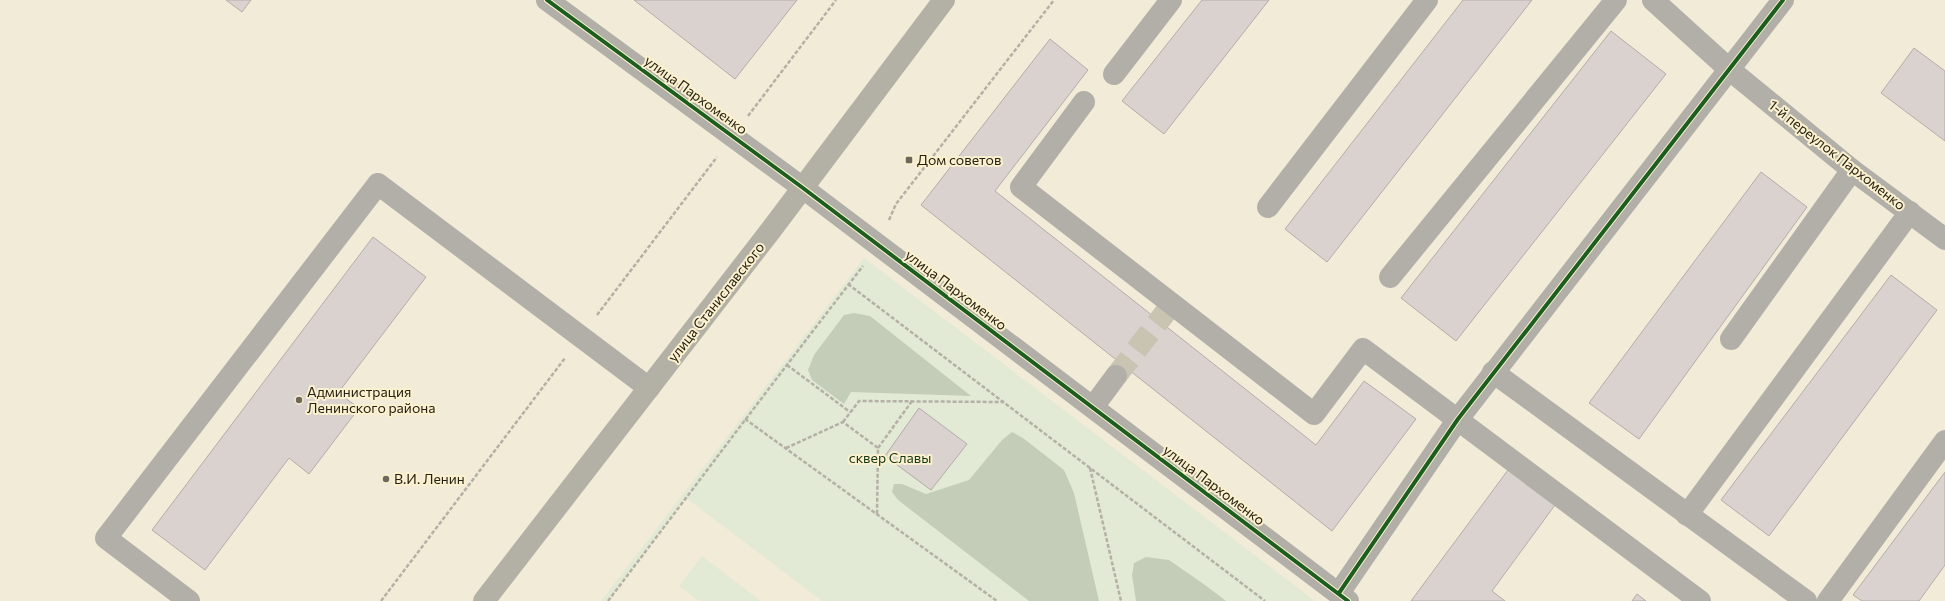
<svg xmlns="http://www.w3.org/2000/svg" width="1945" height="601" viewBox="0 0 1945 601" font-family="Commissioner,sans-serif">
<rect width="100%" height="100%" fill="#f2ebd8"/>
<g fill="#e2ead5">
<path d="M864,258l451,343h-493l-136,-103 -78,103h-7z"/>
<path d="M702,556l59,45h-62l-20,-15z"/>
</g>
<g fill="#c4cdb8">
<path d="M854,313l16,3 101,80 -120,-4 -7,12 -32,-24 -4,-10 6,-15 30,-40z"/>
<path d="M1012,432l11,6 41,32 10,23 25,108h-70l-131,-101 -6,-8 2,-8h8l24,10 43,-14 33,-40z"/>
<path d="M1146,557l23,3 36,25 21,16h-90l-4,-26 2,-12z"/>
</g>
<g fill="#d9d2cf" stroke="#b3aca9">
<path d="M226,0h25l-9,12z"/>
<path d="M634,0h163l-62,79z"/>
<path d="M1202,0h67l-105,134 -42,-33z"/>
<path d="M1463,0h69l-205,262 -42,-33z"/>
<path d="M1611,31l55,43 -210,267 -55,-43z"/>
<path d="M1050,39l38,31 -93,121 321,254 48,-64 52,38 -84,112 -411,-326z"/>
<path d="M1914,48l31,23v70l-64,-48z"/>
<path d="M1761,172l46,35 -168,232 -50,-36z"/>
<path d="M373,237l53,40 -88,116 21,15 -50,66 -20,-16 -84,112 -53,-40z"/>
<path d="M1891,275l46,35 -168,226 -48,-36z"/>
<path d="M919,408l48,36 -36,46 -46,-34z"/>
<path d="M1508,470l47,35 -63,86 13,10h-94z"/>
<path d="M1945,472v93l-26,36h-57l-9,-6z"/>
<path d="M1637,594l9,7h-14z"/>
</g>
<g fill="none" stroke-linecap="round" stroke-linejoin="round">
<path stroke="#c9c3b1" stroke-width="22" stroke-dasharray="22 11" stroke-linecap="butt" d="M1116,376l56,-72"/>
<g stroke="#b4b0a6" stroke-width="2.5" stroke-dasharray="4 2" stroke-linecap="butt">
<path d="M748,116l88,-116"/>
<path d="M889,220l7,-16 158,-204"/>
<path d="M848,284l417,317"/>
<path d="M597,315l120,-158"/>
<path d="M787,365l63,47"/>
<path d="M745,419l252,182"/>
<path d="M843,422l16,-21 145,1"/>
<path d="M786,448l57,-26 35,26 -1,66"/>
<path d="M878,448l34,-47"/>
<path d="M1090,468l31,133"/>
<path d="M381,601l184,-243"/>
<path d="M608,601c85,-112 169,-224 255,-335"/>
</g>
<g stroke="#b1afa8" stroke-width="22">
<path d="M547,0l256,188 545,413"/>
<path d="M1653,0l77,70 122,100 93,69"/>
<path d="M1114,74l57,-74"/>
<path d="M1084,102l-63,85 293,227 49,-65 337,252"/>
<path d="M1268,207l159,-207"/>
<path d="M1390,277l226,-277"/>
<path d="M1731,339l121,-169"/>
<path d="M1493,372l313,229"/>
<path d="M1093,407l23,-31"/>
<path d="M1687,515l223,-303"/>
<path d="M1339,593l119,-174 325,-419"/>
<path d="M189,601l-83,-63 272,-354 271,204"/>
<path d="M1828,601l117,-160"/>
</g>
<path stroke="#b3b0a5" stroke-width="22" d="M484,601l287,-371 173,-230"/>
<defs>
<g id="cycleway">
<path d="M547,0l256,188 545,413"/>
<path d="M1339,593l119,-174 325,-419"/>
</g>
</defs>
<use href="#cycleway" stroke="#fcf1ce" stroke-width="6"/>
<use href="#cycleway" stroke="#1b5e20" stroke-width="4"/>
</g>
<g fill="#6d6859" stroke="#fcf1ce" stroke-width="1.5">
<rect x="905" y="156" width="8" height="8" rx="2"/>
<circle cx="299" cy="400" r="4"/>
<circle cx="386" cy="479" r="4"/>
</g>
<g text-anchor="middle" stroke-width="4" stroke-linejoin="round" paint-order="stroke">
<g font-size="14" fill="#262114" stroke="#fcf1ce">
<text transform="translate(696 95) rotate(36)" y="5">улица Пархоменко</text>
<text transform="translate(1837 155) rotate(38)" y="5">1-й переулок Пархоменко</text>
<text transform="translate(956 290) rotate(37)" y="5">улица Пархоменко</text>
<text transform="translate(716 302) rotate(-52)" y="5">улица Станиславского</text>
<text transform="translate(1214 485) rotate(37)" y="5">улица Пархоменко</text>
</g>
<g font-size="14" fill="#262114" stroke="#fcf1ce" text-anchor="start">
<text x="917" y="165">Дом советов</text>
<text x="307" y="397">Администрация<tspan x="307" dy="16">Ленинского района</tspan></text>
<text x="394" y="484">В.И. Ленин</text>
</g>
<g font-size="14" fill="#153714" stroke="#fcf1ce">
<text x="890" y="463">сквер Славы</text>
</g>
</g>
</svg>
